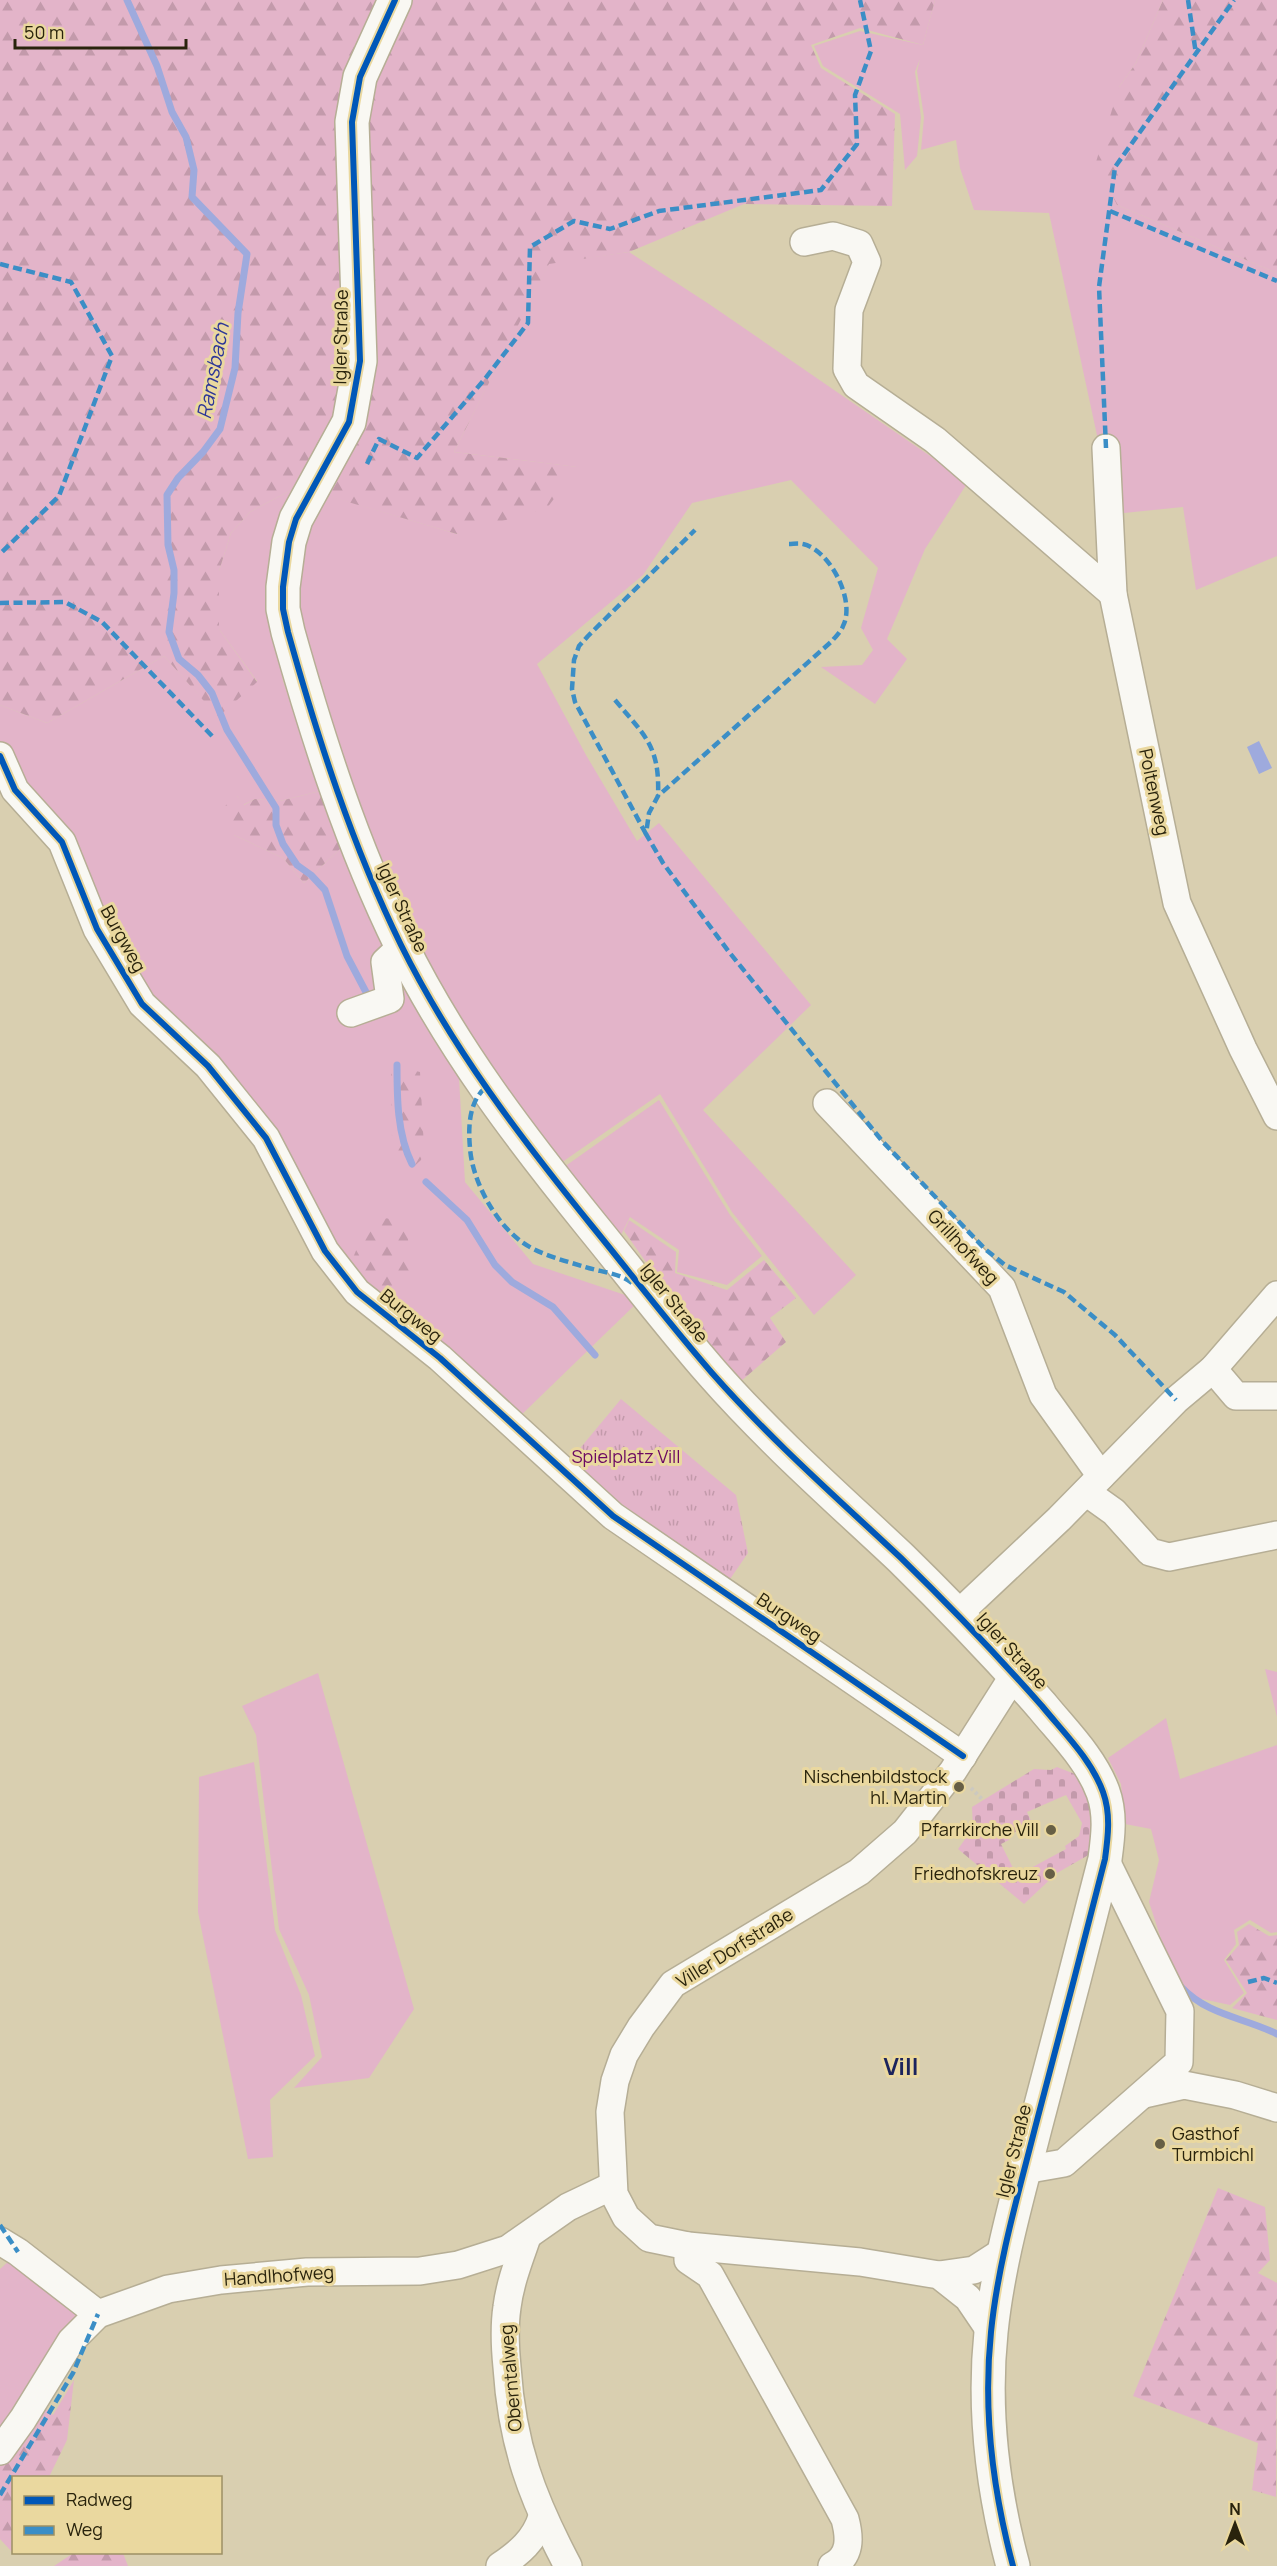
<svg xmlns="http://www.w3.org/2000/svg" width="1277" height="2566" viewBox="0 0 1277 2566" font-family="Manrope,sans-serif">
<defs>
<pattern id="forest-firs" width="22" height="20" patternUnits="userSpaceOnUse" patternTransform="scale(1.5)"><rect width="22" height="20" fill="#e3b4c9"/><path d="M5 1l3.5 6h-7zM16 11l3.5 6h-7z" fill="#c39aab"/></pattern>
<pattern id="cemetery-stones" width="16" height="16" patternUnits="userSpaceOnUse" patternTransform="scale(1.5)"><rect width="16" height="16" fill="#e3b4c9"/><path d="M2 7V4a2 2 0 0 1 4 0v3zM10 15v-3a2 2 0 0 1 4 0v3z" fill="#c39aab"/></pattern>
<pattern id="park-tufts" width="24" height="20" patternUnits="userSpaceOnUse" patternTransform="scale(1.5)"><rect width="24" height="20" fill="#e3b4c9"/><path d="M3 7l-1-3M5 7V3M7 7l1-3M15 17l-1-3M17 17v-4M19 17l1-3" fill="none" stroke="#c39aab"/></pattern>
</defs>
<rect width="100%" height="100%" fill="#d9cfb0"/>
<g fill="#e3b4c9">
<path d="M935,0h228l-27,63 -17,24 -2,118 160,68v283l-81,34 -13,-83 -69,7 -65,-301 -75,-3 -14,-42 -4,-28 -35,10 3,-33 -7,-46 3,-12 -5,13 6,45 -4,39 -12,14 -5,-56 -77,-48 -9,-20 46,-15 63,14z"/>
<path d="M629,252l80,52 259,178 -43,67 -38,90 20,20 -32,45 -54,-37 41,-2 11,-15 -12,-22 17,-60 -87,-88 -99,23 -49,72 -106,89 49,91 51,86 22,-18 152,182 -108,105 153,165 -42,40 -82,-103 -72,-118 -102,71 -112,-161 -64,-130 -84,-248 -3,-58 21,-56 10,-17 131,39 120,-67 -123,-15 95,-189z"/>
<path d="M297,487l-29,112 15,82 37,110 -40,10 -25,-2 -12,6 -6,-9 -3,39 49,23 21,25 38,-36 34,86 83,145 6,104 68,82 107,36 -125,121 -144,-123 -74,-113 -149,-181 -148,-247v-52l47,18 117,-67 54,60 39,-35 -38,-52v-58l12,-38 19,-21z"/>
<path d="M659,1100l71,115 32,41 -35,29 -50,-13 2,-22 -49,-33 -10,20 -56,-70z"/>
<path d="M1265,1669l12,3v45z"/>
<path d="M318,1673l96,336 -45,69 -75,10 28,-31 -13,-62 -30,-66 -23,-194 -14,-29z"/>
<path d="M1166,1718l14,61 97,-34v187l-6,1 -21,-13 -16,10 2,14 -12,16 20,33 -14,12 -51,-11 -30,-92 10,-42 -8,-31 -26,-5 -4,-40 -13,-26z"/>
<path d="M254,1762l21,168 26,65 14,61 -45,44 3,57 -25,2 -50,-247 1,-135z"/>
<path d="M8,2262l71,51 -79,117v-161z"/>
</g>
<g fill="url(#forest-firs)">
<path d="M0,0h935l-12,45 -63,-17 -49,17 10,23 74,46 -3,92 -148,-2 -115,48 -80,12 -95,188 124,15 -31,41 -90,26 -160,-47 -47,25 -19,21 -12,38v58l38,53 -39,35 -54,-61 -117,67 -47,-18z"/>
<path d="M1163,0h114v273l-160,-68 -21,-43 23,-75 17,-24z"/>
<path d="M320,791l22,56 -38,36 -21,-25 -49,-23 -9,-29 12,-10 7,9 11,-6 25,2z"/>
<path d="M391,1065l29,7 4,76 -3,12 -13,12 -7,-3 -9,-29z"/>
<path d="M370,1217l36,3 7,65 -16,7 -32,-10 -15,-17z"/>
<path d="M629,1220l47,32 -1,21 52,17 37,-30 32,38 -26,20 16,24 -46,40 -65,-79 -51,-72z"/>
<path d="M1249,1924l20,12 8,-1v85l-45,-12 15,-15 -21,-33 13,-15 -2,-13z"/>
<path d="M1218,2188l47,19 5,53 -12,13 19,10 -1,214 -24,-7 6,-47 -125,-47z"/>
<path d="M74,2380l-7,60 -18,37 -35,1 -2,74 -12,-13v-104l30,-39 23,19z"/>
<path d="M75,2552l48,1 5,13h-74z"/>
</g>
<path fill="url(#cemetery-stones)" fill-rule="evenodd" d="M1057,1767l23,9 9,23 3,54 -35,20 -33,31 -66,-55 15,-21 -1,-21 62,-38 17,1zM1066,1795l16,28 -3,13 -14,10 1,3 -37,20 -2,-2 -12,5 -14,-28 8,-4 -1,-4 24,-13 -5,-11z"/>
<path fill="url(#park-tufts)" d="M621,1399l115,96 12,58 -20,29 -161,-118z"/>
<path fill="#9eaadd" d="M1259,741l13,27 -13,6 -12,-27z"/>
<g fill="none" stroke-linecap="round" stroke-linejoin="round">
<g stroke="#9eaadd" stroke-width="7">
<path d="M127,0l30,66 15,46 14,25 8,33 -2,27 55,57 -9,59 -3,55 -15,61 -17,23 -25,26 -11,17 1,50 6,25v23l-5,39 10,27 19,16 14,18 15,37 49,78v17l7,19 14,21 14,10 14,15 22,66 20,38"/>
<path d="M397,1065c0,32 0,69 15,99"/>
<path d="M426,1182l41,38 28,45 17,17 41,25 42,48"/>
<path d="M1181,1987c28,29 62,30 96,47"/>
</g>
<defs>
<g id="minor">
<path d="M804,242l29,-6 26,8 8,18 -18,48 -2,59 9,16 79,55 178,154"/>
<path d="M1106,448l7,146 64,309 66,146 34,67"/>
<path d="M0,756l15,34 47,52 35,87 45,75 66,62 58,72 59,113 32,41 83,66 173,158 350,240"/>
<path d="M351,1013l39,-14 -5,-37 17,-16"/>
<path d="M827,1103l175,185 41,107 58,81"/>
<path d="M1213,1369l23,27h41"/>
<path d="M1086,1492l28,20 36,40 19,5 108,-22"/>
<path d="M958,1614l101,-95 117,-119 37,-31 64,-74"/>
<path d="M1144,2094l40,-9 51,10 42,13"/>
<path d="M1024,2170l40,-7 115,-101 1,-51 -75,-152"/>
<path d="M527,2237c-8,23 -17,46 -20,70 -3,20 -2,40 0,60 5,78 25,131 61,199"/>
<path d="M0,2241l18,11 80,62"/>
<path d="M688,2246v14l22,15 135,244c5,19 6,37 -13,47"/>
<path d="M939,2275l35,-5 31,-20"/>
<path d="M991,2332l-23,-34 -29,-23 -79,-13 -172,-16 -39,-8 -23,-21 -12,-23 -4,-82 5,-31 9,-26 17,-28 32,-43 186,-112 46,-40 48,-61 61,-96"/>
<path d="M0,2451l23,-32 48,-78 27,-27 70,-25 53,-9 86,-8 113,-1 38,-6 50,-16 60,-42 44,-21"/>
<path d="M500,2566c19,-13 35,-26 42,-49"/>
</g>
<path id="major" d="M395,0l-35,77 -8,45 8,239 -11,61 -53,97 -7,23 -6,45v22l5,23c30,107 64,213 113,313 51,103 119,192 191,281 40,49 78,99 120,147 58,66 125,125 189,185 49,48 96,97 141,148 22,27 49,53 61,86 8,22 5,45 2,67 -23,90 -46,179 -70,269 -17,67 -37,135 -44,204 -8,77 2,159 22,234"/>
</defs>
<use href="#minor" stroke="#b6ae95" stroke-width="30"/>
<use href="#major" stroke="#b6ae95" stroke-width="36"/>
<path stroke="#ccc9c0" stroke-width="4" stroke-dasharray="3 3" stroke-linecap="butt" d="M971,1788l12,12"/>
<use href="#minor" stroke="#f9f8f3" stroke-width="27"/>
<use href="#major" stroke="#f9f8f3" stroke-width="33"/>
<g stroke="#3b8ec6" stroke-width="4.5" stroke-dasharray="9 4.5" stroke-linecap="butt">
<path d="M1188,0l8,54"/>
<path d="M1110,211l167,70"/>
<path d="M0,264l71,18 41,74 -53,140 -59,58"/>
<path d="M1106,448l-7,-161 16,-120 119,-167"/>
<path d="M367,464l12,-25 38,19 67,-78 44,-57 2,-76 44,-26 36,8 49,-18 162,-21 36,-46 -2,-49 16,-44 -11,-51"/>
<path d="M789,544c4,0 10,-1 14,0 27,6 53,57 40,82 -2,6 -8,11 -11,15l-174,155 -9,17 -3,21 17,29 66,89 154,190 102,107 20,16 59,27 51,43 61,65"/>
<path d="M0,603l65,-1 37,20 112,116"/>
<path d="M615,700c30,36 45,46 43,96"/>
<path d="M646,834l-71,-132 -3,-13 2,-29 5,-14 9,-10 107,-106"/>
<path d="M485,1088c-16,14 -17,39 -15,60 2,31 23,71 48,91 18,15 45,21 67,28 16,5 35,6 47,16"/>
<path d="M1248,1982l16,-4 13,5"/>
<path d="M0,2225l18,27"/>
<path d="M0,2495l73,-122 25,-59"/>
</g>
<defs>
<g id="cycleway">
<path d="M395,0l-35,77 -8,45 8,239 -11,61 -53,97 -7,23 -6,45v22l5,23c30,107 64,213 113,313 51,103 119,192 191,281 40,49 78,99 120,147 58,66 125,125 189,185 49,48 96,97 141,148 22,27 49,53 61,86 8,22 5,45 2,67 -23,90 -46,179 -70,269 -17,67 -37,135 -44,204 -8,77 2,159 22,234"/>
<path d="M0,756l15,34 47,52 35,87 45,75 66,62 58,72 59,113 32,41 83,66 173,158 350,240"/>
</g>
</defs>
<use href="#cycleway" stroke="#ead89f" stroke-width="10"/>
<use href="#cycleway" stroke="#0057b8" stroke-width="6"/>
</g>
<g fill="#675f45" stroke="#ead89f" stroke-width="2">
<circle cx="959" cy="1787" r="6"/>
<circle cx="1051" cy="1830" r="6"/>
<circle cx="1050" cy="1874" r="6"/>
<circle cx="1160" cy="2144" r="6"/>
</g>
<g text-anchor="middle" stroke-width="6" stroke-linejoin="round" paint-order="stroke">
<g font-size="18" fill="#29230c" stroke="#ead89f">
<text transform="translate(341 337) rotate(-89)" y="6">Igler Straße</text>
<text transform="translate(1154 792) rotate(78)" y="6">Poltenweg</text>
<text transform="translate(402 908) rotate(65)" y="6">Igler Straße</text>
<text transform="translate(123 939) rotate(61)" y="6">Burgweg</text>
<text transform="translate(963 1247) rotate(47)" y="6">Grillhofweg</text>
<text transform="translate(674 1303) rotate(51)" y="6">Igler Straße</text>
<text transform="translate(411 1316) rotate(39)" y="6">Burgweg</text>
<text transform="translate(789 1618) rotate(34)" y="6">Burgweg</text>
<text transform="translate(1012 1651) rotate(48)" y="6">Igler Straße</text>
<text transform="translate(735 1948) rotate(-32)" y="6">Viller Dorfstraße</text>
<text transform="translate(1014 2151) rotate(-76)" y="6">Igler Straße</text>
<text transform="translate(279 2276) rotate(-4)" y="6">Handlhofweg</text>
<text transform="translate(511 2378) rotate(-95)" y="6">Oberntalweg</text>
</g>
<g font-size="18" fill="#6b0862" stroke="#ead89f">
<text x="626" y="1463">Spielplatz Vill</text>
</g>
<g font-size="18" fill="#29230c" stroke="#ead89f" text-anchor="end">
<text x="947" y="1783">Nischenbildstock<tspan x="947" dy="21">hl. Martin</tspan></text>
<text x="1039" y="1836">Pfarrkirche Vill</text>
<text x="1038" y="1880">Friedhofskreuz</text>
<text x="1172" y="2140" text-anchor="start">Gasthof<tspan x="1172" dy="21">Turmbichl</tspan></text>
</g>
<g font-size="20" font-style="italic" fill="#2d3698" stroke="#ead89f">
<text transform="translate(213 371) rotate(-79)" y="7">Ramsbach</text>
</g>
<g font-size="24" font-weight="bold" fill="#1c245c" stroke="#ead89f">
<text x="901" y="2075">Vill</text>
</g>
</g>
<rect x="12" y="2476" width="210" height="78" fill="#ead89f" stroke="#9d9064" stroke-width="1.5"/>
<rect x="24" y="2496" width="30" height="9" fill="#0057b8" stroke="#9d9064" stroke-width="1.5"/>
<text x="66" y="2506" font-size="18" fill="#29230c">Radweg</text>
<rect x="24" y="2526" width="30" height="9" fill="#3b8ec6" stroke="#9d9064" stroke-width="1.5"/>
<text x="66" y="2536" font-size="18" fill="#29230c">Weg</text>
<g transform="translate(1235 2524)" stroke="#ead89f" stroke-width="4.5" paint-order="stroke">
<path d="M0-4.5L10 22L0 15L-10 22Z" fill="#29230c"/>
<text y="-9" font-size="16" font-weight="bold" text-anchor="middle" fill="#29230c">N</text>
</g>
<path d="M15 39v9h171v-9" fill="none" stroke="#29230c" stroke-width="3"/>
<text x="24" y="39" font-size="18" fill="#29230c" stroke="#ead89f" stroke-width="4.5" paint-order="stroke">50 m</text>
</svg>
